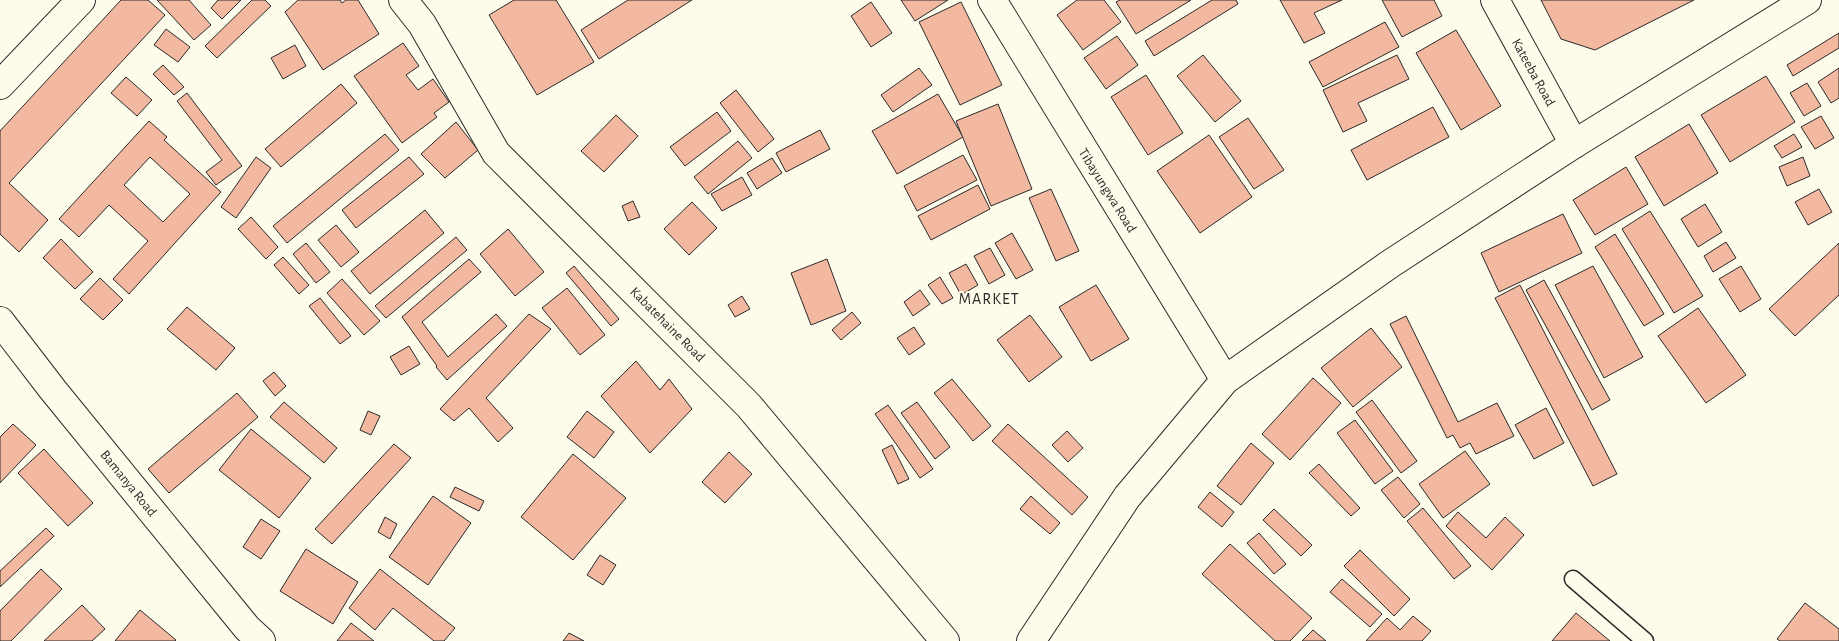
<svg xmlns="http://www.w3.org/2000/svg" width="1839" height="641" viewBox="0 0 1839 641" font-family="'Alegreya Sans',sans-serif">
<rect width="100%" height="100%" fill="#fdfbea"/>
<g fill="#f2b8a0" stroke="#2b2b2b" fill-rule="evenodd">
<path d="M121,0h27l17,15 -156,168 39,37 -29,32 -19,-18v-103z"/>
<path d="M157,0h32l22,25 -17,15z"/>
<path d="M218,0h23l-19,19 -11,-11z"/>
<path d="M252,0h13l6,6 -54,52 -12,-12z"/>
<path d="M298,0h42l2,3 4,-3h12l21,34 -56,36 -38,-58z"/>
<path d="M514,0h42l38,62 -57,33 -48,-80z"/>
<path d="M628,0h64l-93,59 -18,-29z"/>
<path d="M901,0h47l-33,21z"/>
<path d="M1077,0h27l17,22 -38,28 -26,-35z"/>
<path d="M1120,0h71l-55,34 -20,-32z"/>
<path d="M1212,0h24l2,4 -84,52 -9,-15z"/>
<path d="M1280,0h62l-28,13 11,20 -21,10z"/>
<path d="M1382,0h52l8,16 -40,21z"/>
<path d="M1541,0h153l-99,50 -34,-11z"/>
<path d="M871,2l21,31 -21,14 -20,-31z"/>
<path d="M961,2l41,83 -42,20 -41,-83z"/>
<path d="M1385,22l14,25 -76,40 -14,-25z"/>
<path d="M166,29l24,18 -12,15 -24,-17z"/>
<path d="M1456,30l45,76 -40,24 -45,-77z"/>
<path d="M1839,33v15l-46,28 -6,-11z"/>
<path d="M1117,36l21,29 -32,24 -22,-31z"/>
<path d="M403,43l16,23 -13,9 12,15 15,-11 16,23 -15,11 3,4 -35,26 -48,-67z"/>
<path d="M295,45l11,21 -23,13 -12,-21z"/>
<path d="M1203,55l38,46 -26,21 -38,-46z"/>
<path d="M1397,55l12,24 -51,24 9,18 -24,11 -20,-42z"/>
<path d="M163,65l21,22 -10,8 -21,-21z"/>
<path d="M919,68l13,17 -39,27 -12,-17z"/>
<path d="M1839,68v30l-8,5 -13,-21z"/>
<path d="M1146,75l37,58 -35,22 -37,-58z"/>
<path d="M1766,76l29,46 -65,40 -29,-47z"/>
<path d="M126,77l26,23 -15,16 -26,-23z"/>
<path d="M1807,83l14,23 -17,10 -14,-23z"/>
<path d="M341,84l16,19 -76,64 -16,-18z"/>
<path d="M736,90l38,49 -16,13 -38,-49z"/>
<path d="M187,93l55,73 -26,19 -10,-13 16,-12 -45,-59z"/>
<path d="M938,94l25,43 -66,37 -25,-43z"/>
<path d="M998,104l34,85 -41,17 -35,-85z"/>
<path d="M1433,107l16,30 -82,43 -16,-30z"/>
<path d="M717,112l14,19 -46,35 -15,-19z"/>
<path d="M616,115l22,21 -34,36 -23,-21z"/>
<path d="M1821,116l13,22 -19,11 -14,-22z"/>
<path d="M1248,118l36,52 -30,19 -35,-52z"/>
<path d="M149,121l18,16 -3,3 57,52 -92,102 -16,-15 35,-38 -39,-36 -30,32 -20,-18zM150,157l40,37 -27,28 -39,-37z"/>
<path d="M456,122l22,28 -33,28 -24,-24z"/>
<path d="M1689,124l29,49 -54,33 -29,-49z"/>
<path d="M820,130l10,19 -44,23 -10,-19z"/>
<path d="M385,134l14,16 -112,93 -14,-17z"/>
<path d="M1794,134l8,13 -20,11 -8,-12z"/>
<path d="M1209,135l43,62 -52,36 -43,-62z"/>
<path d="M738,141l14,17 -44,36 -14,-17z"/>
<path d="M963,155l14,25 -60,31 -13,-25z"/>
<path d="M256,157l15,11 -35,50 -15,-11z"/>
<path d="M409,157l15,17 -68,54 -14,-18z"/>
<path d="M1803,157l7,19 -23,10 -8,-19z"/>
<path d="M772,158l10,15 -25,16 -10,-16z"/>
<path d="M1626,167l22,37 -53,31 -22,-35z"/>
<path d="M742,177l10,18 -30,16 -11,-17z"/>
<path d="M978,185l12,24 -59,31 -13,-24z"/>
<path d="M1051,189l28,62 -23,10 -27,-63z"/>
<path d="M1819,189l13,23 -24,13 -13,-23z"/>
<path d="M633,201l7,16 -12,4 -6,-15z"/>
<path d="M692,202l25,26 -28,27 -25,-26z"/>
<path d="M1705,204l17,28 -24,15 -17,-28z"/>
<path d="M425,210l19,23 -74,61 -19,-23z"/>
<path d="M1650,211l53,85 -29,17 -52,-84z"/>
<path d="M1563,214l19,39 -83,39 -18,-39z"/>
<path d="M251,217l27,30 -12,12 -28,-30z"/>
<path d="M336,225l23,27 -18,15 -23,-27z"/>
<path d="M508,229l36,43 -29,24 -35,-42z"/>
<path d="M1012,233l21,37 -17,9 -21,-36z"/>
<path d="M1615,234l49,80 -20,12 -49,-79z"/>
<path d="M456,237l11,13 -81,68 -11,-12z"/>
<path d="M61,239l32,33 -18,17 -32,-31z"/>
<path d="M1726,242l10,16 -23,14 -9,-16z"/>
<path d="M306,243l24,29 -14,11 -23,-29z"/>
<path d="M1839,243v52l-44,41 -26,-27z"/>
<path d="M990,248l15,27 -16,9 -15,-28z"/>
<path d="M283,257l26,28 -10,9 -25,-29z"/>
<path d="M469,259l12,13 -59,50 26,35 48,-43 11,12 -60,54 -11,-13 1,-1 -35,-49z"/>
<path d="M827,259l19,52 -35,14 -20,-52z"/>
<path d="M966,264l12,21 -17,10 -12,-22z"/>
<path d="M574,266l45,53 -8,7 -45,-53z"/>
<path d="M1593,266l50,91 -39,21 -49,-93z"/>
<path d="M1741,266l20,33 -21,13 -21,-33z"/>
<path d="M940,277l13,21 -11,6 -14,-19z"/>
<path d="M100,278l23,22 -20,20 -23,-21z"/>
<path d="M342,279l38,42 -16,14 -37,-42z"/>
<path d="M1544,280l66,120 -18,10 -66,-120z"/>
<path d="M1096,285l33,54 -38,22 -32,-54z"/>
<path d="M1520,285l97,189 -24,12 -98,-188z"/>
<path d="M567,288l38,47 -25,20 -38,-47z"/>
<path d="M920,290l10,14 -17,12 -9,-14z"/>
<path d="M742,296l8,13 -15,8 -7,-12z"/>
<path d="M320,298l31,38 -11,8 -31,-38z"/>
<path d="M187,307l48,41 -19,22 -49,-41z"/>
<path d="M1698,308l48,67 -40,28 -48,-67z"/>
<path d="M852,312l9,11 -20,17 -9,-10z"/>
<path d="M529,314l22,15 -65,69 27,30 -15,14 -29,-34 -15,13 -14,-12z"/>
<path d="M1030,315l32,42 -33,25 -32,-42z"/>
<path d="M1406,316l52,106 39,-19 17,33 -38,18 -6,-11 -10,5 -7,-13 -6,3 -57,-114z"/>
<path d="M914,327l11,17 -16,11 -12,-17z"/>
<path d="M1371,328l31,39 -49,40 -32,-39z"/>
<path d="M409,346l11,18 -19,11 -11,-18z"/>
<path d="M636,361l24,29 9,-11 23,30 -42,44 -49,-57z"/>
<path d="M274,372l12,14 -11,10 -12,-15z"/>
<path d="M1313,378l28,25 -51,57 -28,-26z"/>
<path d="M952,379l39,47 -18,15 -39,-48z"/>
<path d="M237,393l21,24 -89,76 -21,-24z"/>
<path d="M1372,400l45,61 -16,12 -45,-61z"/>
<path d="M284,402l53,46 -13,15 -54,-46z"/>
<path d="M917,402l33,45 -15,12 -34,-46z"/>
<path d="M888,405l45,64 -13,9 -45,-64z"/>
<path d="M1546,408l18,35 -30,16 -19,-34z"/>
<path d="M368,411l12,5 -9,19 -11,-5z"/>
<path d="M587,411l27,21 -20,26 -27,-21z"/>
<path d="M1355,420l38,51 -18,13 -38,-51z"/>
<path d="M13,424l23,21 -36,38v-46z"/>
<path d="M1008,424l80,73 -16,18 -80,-74z"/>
<path d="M251,429l60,49 -32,40 -60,-48z"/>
<path d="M1067,431l16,17 -15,14 -16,-17z"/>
<path d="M1251,443l23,20 -33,42 -24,-19z"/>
<path d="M394,444l17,14 -79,86 -17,-15z"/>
<path d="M892,445l17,34 -11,5 -16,-34z"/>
<path d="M44,449l49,54 -25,23 -50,-53z"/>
<path d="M1465,451l25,33 -47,34 -24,-34z"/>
<path d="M729,452l23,22 -27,29 -23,-21z"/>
<path d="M573,454l53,44 -53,62 -52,-43z"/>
<path d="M1319,464l41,44 -9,8 -42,-43z"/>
<path d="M1398,477l22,27 -16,14 -23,-28z"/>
<path d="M455,487l29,14 -5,10 -29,-14z"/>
<path d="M1210,492l24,20 -12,15 -24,-20z"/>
<path d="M433,496l38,27 -43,62 -39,-28z"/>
<path d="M1031,496l29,27 -10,11 -30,-25z"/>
<path d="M1423,508l48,58 -17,13 -47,-58z"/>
<path d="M1274,509l38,36 -11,11 -38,-36z"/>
<path d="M1458,512l28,26 19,-21 19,18 -32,35 -46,-44z"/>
<path d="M385,517l12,7 -7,15 -12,-7z"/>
<path d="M261,519l19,12 -19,28 -18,-12z"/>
<path d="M46,528l8,8 -54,51v-16z"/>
<path d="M1259,533l27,31 -12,10 -27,-31z"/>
<path d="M1230,544l82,74 -22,23h-15l-73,-67z"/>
<path d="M306,549l52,33 -25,42 -53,-33z"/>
<path d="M1360,550l50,49 -16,17 -50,-50z"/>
<path d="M600,555l16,10 -13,20 -16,-10z"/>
<path d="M41,569l21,20 -51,52h-11v-30z"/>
<path d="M380,569l75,59 -11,13h-10l-41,-33 -18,22 -26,-22z"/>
<path d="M1342,579l40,35 -12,13 -40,-35z"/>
<path d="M1805,603l34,26v12h-59l-3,-2z"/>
<path d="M82,605l23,24 -13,12h-48z"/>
<path d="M140,610l36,30 -1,1h-60z"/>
<path d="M1576,613l34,28h-58z"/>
<path d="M1413,616l18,15 -9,10h-56l21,-23 13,12z"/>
<path d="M351,623l23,18h-37z"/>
<path d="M1313,630l13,11h-24z"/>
<path d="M569,633l15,8h-21z"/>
</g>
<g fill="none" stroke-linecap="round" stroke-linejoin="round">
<defs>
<path id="service" d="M1573,579l72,62"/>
<g id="minor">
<path d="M403,0l19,24 74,129 253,253 196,235"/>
<path d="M992,0l233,380"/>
<path d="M1495,0l79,144"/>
<path d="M0,85l81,-85"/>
<path d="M0,321l53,69 194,238 14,13"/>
<path d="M1031,641l96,-144 98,-117 165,-116 184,-120 233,-144"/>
</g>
</defs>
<use href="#service" stroke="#2b2b2b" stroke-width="19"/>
<use href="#minor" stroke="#2b2b2b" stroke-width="30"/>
<use href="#service" stroke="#fdfbea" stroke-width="16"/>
<use href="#minor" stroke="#fdfbea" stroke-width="28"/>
</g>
<g text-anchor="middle" stroke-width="4" stroke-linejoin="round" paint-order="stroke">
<g font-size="14" fill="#2b2b2b" stroke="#fdfbea">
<text transform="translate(1534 72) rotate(61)" y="5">Kateeba Road</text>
<text transform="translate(1108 190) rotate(58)" y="5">Tibayungwa Road</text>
<text transform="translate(668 324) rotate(45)" y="5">Kabatehaine Road</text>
<text transform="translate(129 483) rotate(51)" y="5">Bamanya Road</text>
</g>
<g font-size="16" letter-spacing="1" fill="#2b2b2b" stroke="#fdfbea">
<text x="989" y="304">MARKET</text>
</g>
</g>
</svg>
